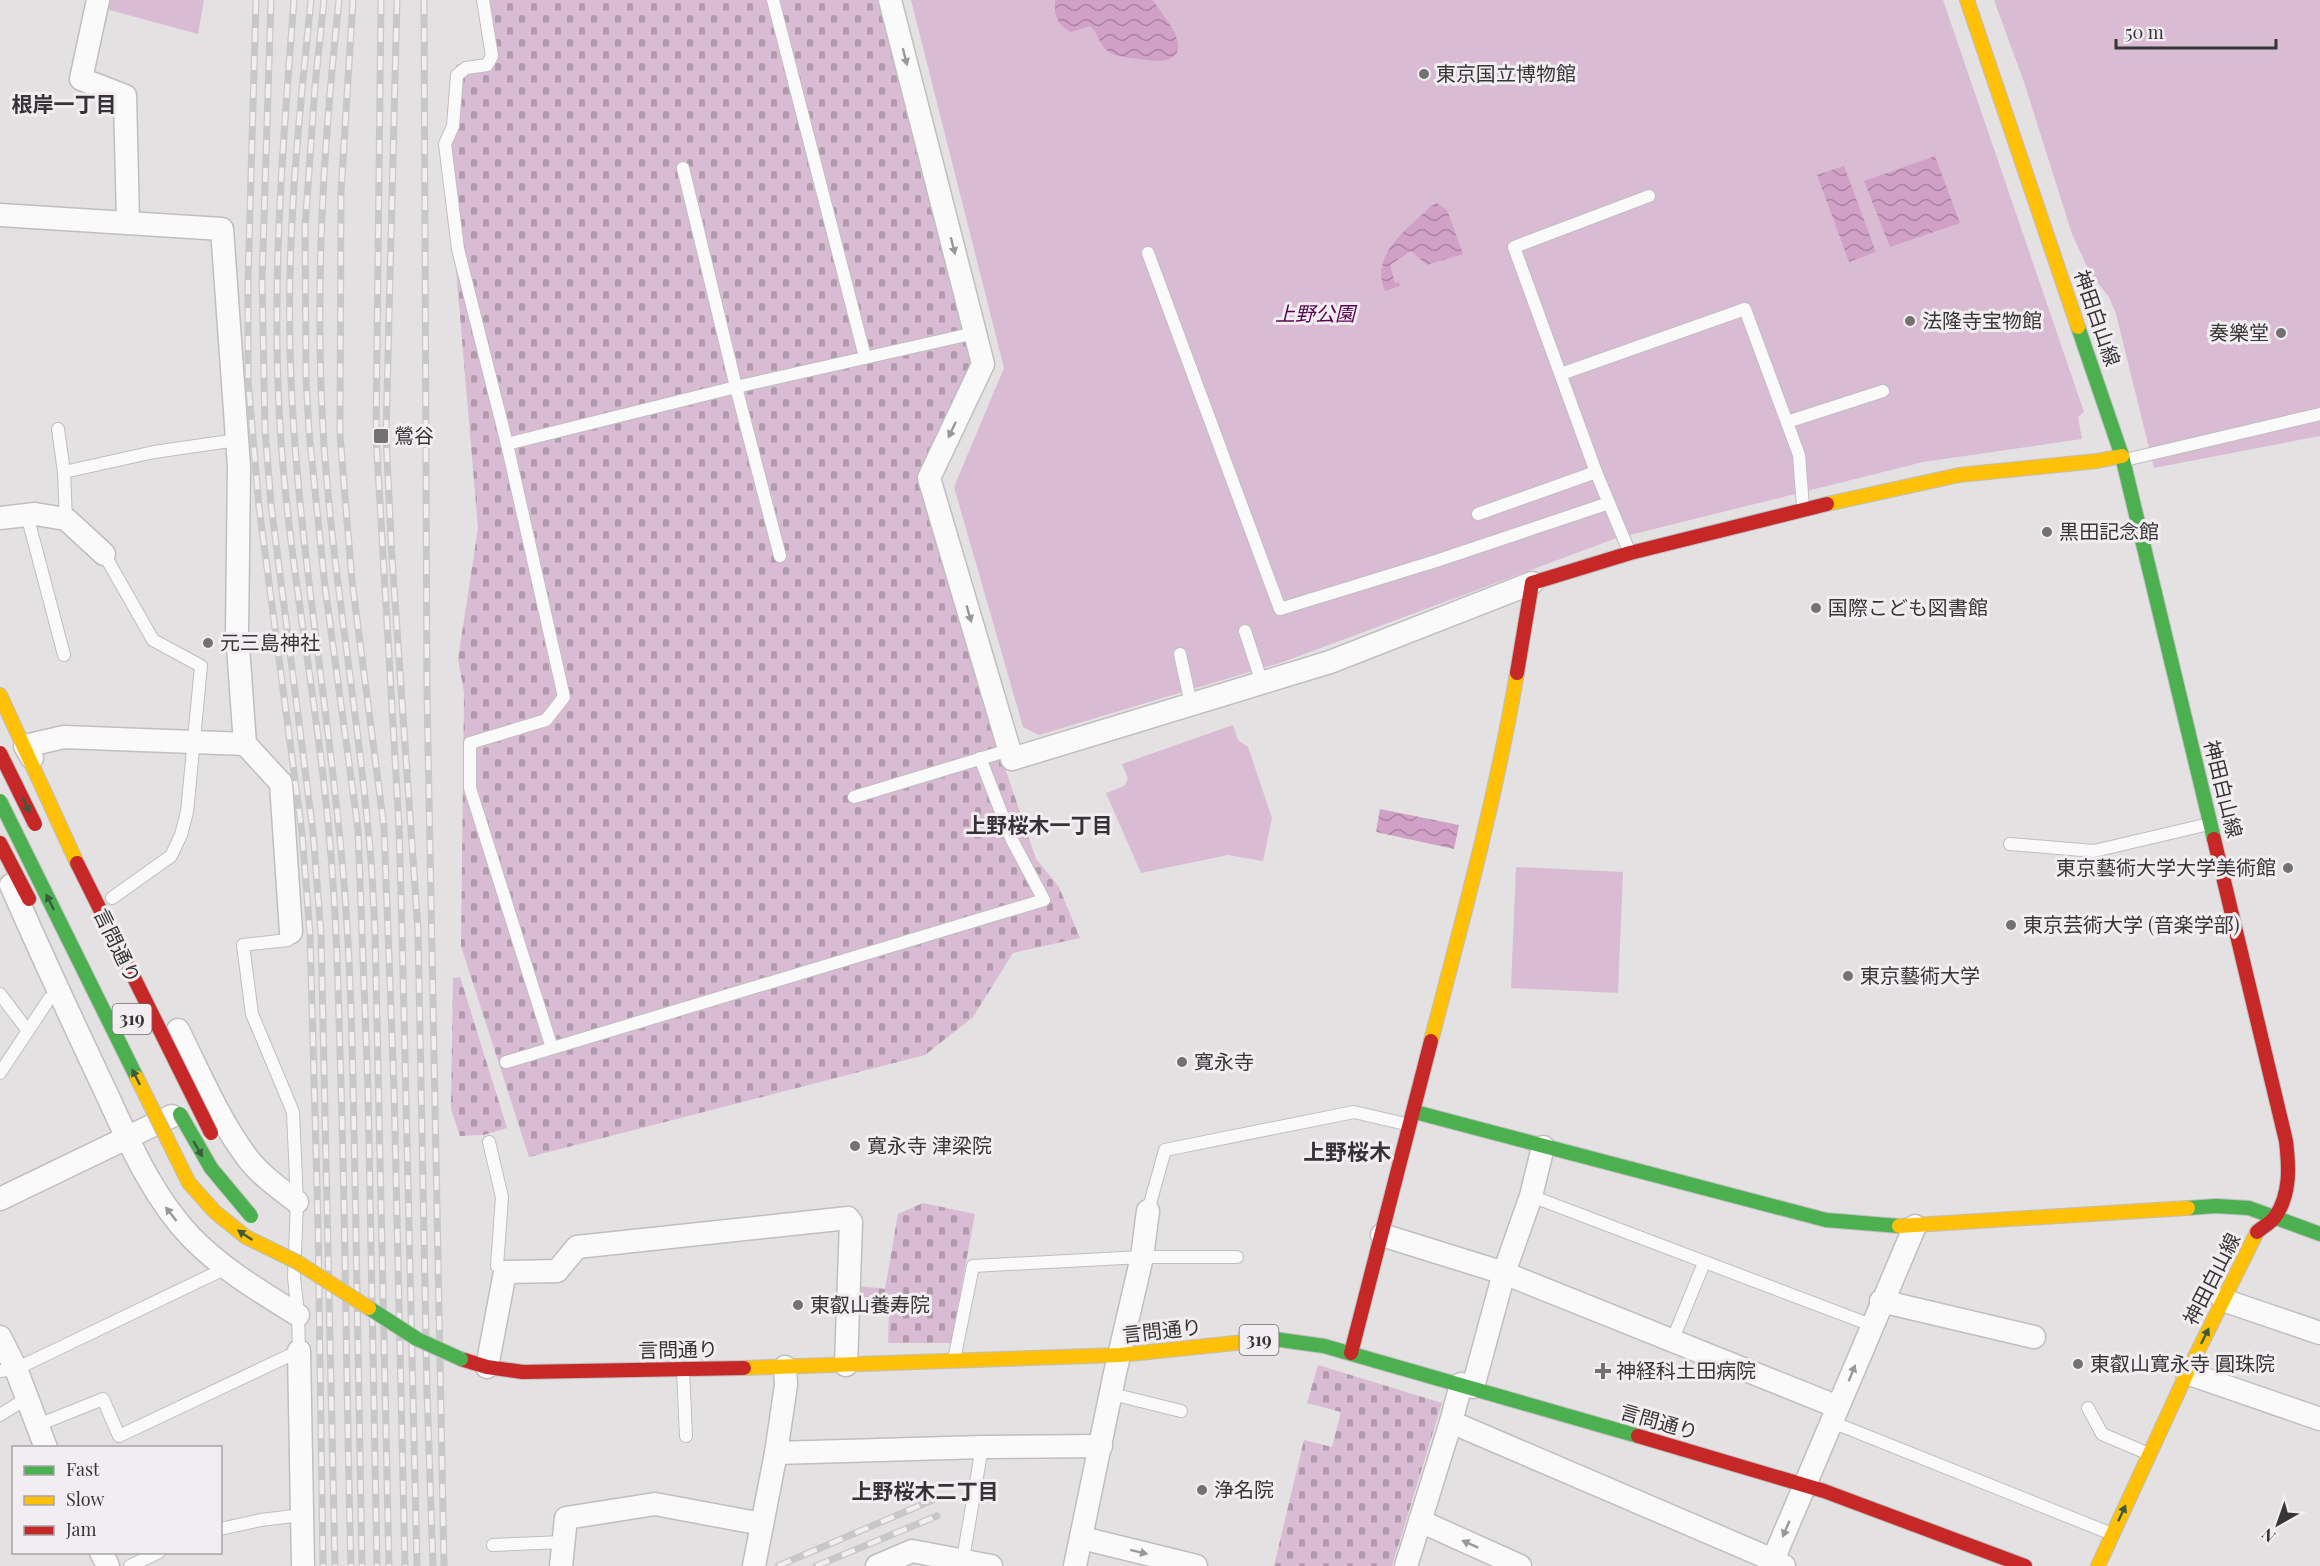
<svg xmlns="http://www.w3.org/2000/svg" width="2320" height="1566" viewBox="0 0 2320 1566" font-family="'Playfair Display','Noto Sans JP',serif">
<defs>
<pattern id="cemetery-stones" width="16" height="16" patternUnits="userSpaceOnUse" patternTransform="scale(1.5)"><rect width="16" height="16" fill="#d9bcd3"/><path d="M2 7V4a2 2 0 0 1 4 0v3zM10 15v-3a2 2 0 0 1 4 0v3z" fill="#b19aac"/></pattern>
<pattern id="water-waves" width="16" height="10" patternUnits="userSpaceOnUse" patternTransform="scale(1.5)"><rect width="16" height="10" fill="#d0a0c7"/><path d="M0 5q4-4 8 0t8 0" fill="none" stroke="#aa83a2"/></pattern>
</defs>
<rect width="100%" height="100%" fill="#e3e1e2"/>
<g fill="url(#cemetery-stones)">
<path d="M477,0h405l92,364 -55,109 87,298 30,88 23,28 21,51 -67,15 -40,64 -48,38 -396,102 -68,-211 3,-254 -6,-33 20,-131 -33,-389 11,-74 31,-7z"/>
<path d="M460,977l47,151 -23,7 -24,1 -9,-27 2,-131z"/>
<path d="M923,1203l52,11 -24,129h-63l1,-28 -30,-1 1,-28 25,3 13,-75z"/>
<path d="M1318,1365l124,38 -50,163h-118l30,-126 28,7 9,-35 -34,-9z"/>
</g>
<g fill="#d9bcd3">
<path d="M104,0h100l-6,34 -96,-26z"/>
<path d="M911,0h1032l141,412 -6,5 4,22 -159,23 -309,77 -331,123 -244,73 -16,-8 -69,-240 50,-119z"/>
<path d="M1994,0h326v436l-166,32 -38,-154 -7,-17 -19,-24 -18,-39 -48,-152z"/>
<path d="M1233,725l5,15 10,7 24,71 -9,43 -35,-6 -87,18 -35,-80 18,-7 4,-7 -6,-15z"/>
<path d="M1516,867l107,5 -5,121 -107,-5z"/>
</g>
<g fill="url(#water-waves)">
<path d="M1153,0c6,10 19,25 23,36 10,27 -17,27 -35,23 -9,-1 -25,-2 -32,-7 -10,-6 -10,-19 -19,-26l-19,6c-14,-8 -17,-16 -16,-32z"/>
<path d="M1935,156l25,67 -70,24 -26,-66z"/>
<path d="M1844,166l32,86 -27,10 -32,-87z"/>
<path d="M1437,203l10,7 16,44 -36,11 -16,-14 -21,14 5,18 4,-1 1,4 -15,5c-16,-37 23,-62 46,-85z"/>
<path d="M1380,809l79,16 -5,24 -78,-17z"/>
</g>
<g fill="none" stroke-linecap="round" stroke-linejoin="round">
<defs>
<g id="lane">
<path d="M483,0l9,56 -5,9 -21,3 -9,7 -4,51 -8,18 13,105 49,195 57,253 -18,23 -76,23v45l82,260"/>
<path d="M773,0l92,357"/>
<path d="M683,168l53,219 44,169"/>
<path d="M1148,253l132,356 156,-48 173,-58"/>
<path d="M1561,374l184,-65 54,146 4,52"/>
<path d="M1787,422l96,-31"/>
<path d="M58,429l6,43 2,47"/>
<path d="M507,444l229,-57 239,-54"/>
<path d="M2125,460l195,-46"/>
<path d="M64,472l90,-20 83,-12"/>
<path d="M1478,514l118,-42"/>
<path d="M27,515l37,140"/>
<path d="M1629,551l-33,-79 -82,-225 135,-51"/>
<path d="M104,554l49,86 48,26 -14,146 -6,23 -10,21 -59,42"/>
<path d="M1245,631l17,52"/>
<path d="M1180,654l11,50"/>
<path d="M854,797l155,-47"/>
<path d="M2010,844l84,7 115,-27"/>
<path d="M0,994l28,37"/>
<path d="M506,1062l538,-162 -32,-60 -32,-82"/>
<path d="M0,1073l49,-74 9,-7"/>
<path d="M489,1142l13,55 -5,69 8,6"/>
<path d="M1531,1196l340,129"/>
<path d="M1148,1211l17,-61 189,-38 56,13"/>
<path d="M1672,1341l32,-78"/>
<path d="M954,1360l19,-94 169,-9h95"/>
<path d="M0,1371l16,-2 210,-101"/>
<path d="M683,1371l3,65"/>
<path d="M1112,1394l69,17"/>
<path d="M2088,1408l14,26 47,20"/>
<path d="M0,1415l27,-17"/>
<path d="M1832,1422l280,112"/>
<path d="M38,1425l65,-26 16,37 180,-85 -1,-36 -4,-38 3,-75 -4,-90 -41,-98 -9,-69 45,-5 3,-8"/>
<path d="M220,1529l41,-9 41,-5"/>
<path d="M493,1545l71,-3"/>
<path d="M962,1565l20,-118"/>
<path d="M130,1566l29,-14"/>
</g>
<g id="street">
<path d="M98,0l-17,79 44,17 3,126"/>
<path d="M890,0l93,364 -54,114 83,281 318,-97 202,-79"/>
<path d="M0,215l222,14 17,238 -2,166 8,111 36,39 10,149"/>
<path d="M0,518l35,-4 31,5 38,35"/>
<path d="M32,758l-7,-12 39,-9 181,7"/>
<path d="M11,885c29,67 60,133 91,199 25,53 48,110 89,153 31,32 70,55 107,78"/>
<path d="M178,1030c21,42 40,88 68,126 13,18 33,32 51,46"/>
<path d="M0,1199l172,-83"/>
<path d="M1382,1235l122,38 334,134"/>
<path d="M2223,1300l97,33"/>
<path d="M1881,1301l153,36"/>
<path d="M0,1337l16,32 30,79"/>
<path d="M299,1351l4,215"/>
<path d="M487,1367l18,-95 52,-1 20,-24 271,-29 3,4 -5,143"/>
<path d="M785,1367l1,18 -10,68 206,-6 119,-1"/>
<path d="M2187,1373l133,46"/>
<path d="M1461,1384l-10,38 322,138"/>
<path d="M1473,1387l31,-114 27,-77 12,-49"/>
<path d="M1420,1521l100,45"/>
<path d="M1082,1538l114,28"/>
<path d="M101,1552l7,14"/>
<path d="M561,1566l5,-48 89,-14 107,20"/>
<path d="M754,1566l22,-113"/>
<path d="M877,1566l35,-15 79,15"/>
<path d="M1075,1566l40,-193 27,-116 6,-46"/>
<path d="M1406,1566l45,-144"/>
<path d="M1784,1566l-11,-6 142,-334"/>
</g>
<g id="fast">
<path d="M2078,327l44,129 92,383"/>
<path d="M1415,1112l411,108 73,6"/>
<path d="M2188,1208l28,-2 33,2 71,26"/>
<path d="M1254,1341l20,-2 50,7 314,90"/>
</g>
<g id="slow">
<path d="M1967,0l111,327"/>
<path d="M1827,504l132,-29 138,-14 25,-5"/>
<path d="M0,695l77,168"/>
<path d="M1431,1041c32,-122 65,-244 86,-368"/>
<path d="M1899,1226l289,-18"/>
<path d="M744,1368l376,-13 134,-14"/>
<path d="M2098,1566l89,-193 70,-141"/>
</g>
<g id="jam">
<path d="M1517,673l15,-90 98,-30 197,-49"/>
<path d="M2214,839l72,302c3,25 5,53 -11,76 -4,6 -13,10 -18,15"/>
<path d="M0,843l29,56"/>
<path d="M1351,1353l80,-312"/>
<path d="M461,1359l26,8 36,5 221,-4"/>
<path d="M1638,1436l186,55 201,75"/>
</g>
</defs>
<use href="#lane" stroke="#c0bebf" stroke-width="14"/>
<use href="#street" stroke="#c0bebf" stroke-width="25"/>
<use href="#fast" stroke="#c0bebf" stroke-width="16"/>
<use href="#slow" stroke="#c0bebf" stroke-width="16"/>
<use href="#jam" stroke="#c0bebf" stroke-width="16"/>
<use href="#lane" stroke="#fbfafb" stroke-width="12"/>
<use href="#street" stroke="#fbfafb" stroke-width="22"/>
<use href="#fast" stroke="#4caf50" stroke-width="14"/>
<use href="#slow" stroke="#ffc107" stroke-width="14"/>
<use href="#jam" stroke="#c62828" stroke-width="14"/>
<defs>
<g id="rail">
<path d="M256,0l-8,281v99l11,127 43,326 8,101 8,290 5,342"/>
<path d="M271,0l-9,281 3,149 6,74 42,328 8,102 14,632"/>
<path d="M294,0c-11,142 -23,283 -14,425 8,137 37,271 49,408 7,73 9,147 11,220 6,171 6,342 11,513"/>
<path d="M311,0c-13,126 -26,251 -20,378 7,173 41,344 54,518 7,94 8,189 10,283 2,129 5,258 7,387"/>
<path d="M324,0l-9,86 -10,142 1,149 3,55 16,155 33,242 10,260 9,477"/>
<path d="M339,0c-16,148 -25,297 -15,445 9,129 32,255 44,383 4,34 5,69 7,103l14,635"/>
<path d="M353,0l-12,192 -1,243 12,146 32,246 10,262 11,477"/>
<path d="M381,0l-5,436 23,390 3,104 15,636"/>
<path d="M397,0l-11,436 6,122 26,372 9,461 6,175"/>
<path d="M424,0l3,694 17,872"/>
<path d="M778,1566l157,-67"/>
<path d="M816,1566l121,-50"/>
</g>
</defs>
<use href="#rail" stroke="#c9c8c8" stroke-width="7"/>
<use href="#rail" stroke="#f1edf0" stroke-width="4.5" stroke-dasharray="14" stroke-linecap="butt"/>
<defs>
<g id="fast-bridge">
<path d="M0,801l137,277"/>
<path d="M180,1114l31,54 40,48"/>
<path d="M369,1308l48,31 44,20"/>
</g>
<path id="slow-bridge" d="M137,1078l52,105 26,29 31,25 51,25 72,46"/>
<g id="jam-bridge">
<path d="M0,753l35,71"/>
<path d="M77,863l134,270"/>
</g>
</defs>
<use href="#fast-bridge" stroke="#c0bebf" stroke-width="16" stroke-linecap="butt"/>
<use href="#slow-bridge" stroke="#c0bebf" stroke-width="16" stroke-linecap="butt"/>
<use href="#jam-bridge" stroke="#c0bebf" stroke-width="16" stroke-linecap="butt"/>
<use href="#fast-bridge" stroke="#4caf50" stroke-width="14"/>
<use href="#slow-bridge" stroke="#ffc107" stroke-width="14"/>
<use href="#jam-bridge" stroke="#c62828" stroke-width="14"/>
</g>
<defs><path id="oneway-solid" d="M-6-.8H1V-3.2L6.5 0L1 3.2V.8H-6Z" transform="scale(1.5)"/></defs>
<g fill="#999899">
<use href="#oneway-solid" transform="translate(905 57) rotate(76)"/>
<use href="#oneway-solid" transform="translate(953 246) rotate(76)"/>
<use href="#oneway-solid" transform="translate(952 430) rotate(115)"/>
<use href="#oneway-solid" transform="translate(969 614) rotate(74)"/>
<use href="#oneway-solid" transform="translate(171 1214) rotate(-128)"/>
<use href="#oneway-solid" transform="translate(1852 1373) rotate(-68)"/>
<use href="#oneway-solid" transform="translate(1786 1529) rotate(113)"/>
<use href="#oneway-solid" transform="translate(1470 1544) rotate(-156)"/>
<use href="#oneway-solid" transform="translate(1139 1552) rotate(14)"/>
</g>
<g fill="#3d5a3e">
<use href="#oneway-solid" transform="translate(26 805) rotate(64)"/>
<use href="#oneway-solid" transform="translate(50 902) rotate(-116)"/>
<use href="#oneway-solid" transform="translate(136 1077) rotate(-116)"/>
<use href="#oneway-solid" transform="translate(198 1149) rotate(60)"/>
<use href="#oneway-solid" transform="translate(245 1235) rotate(-146)"/>
<use href="#oneway-solid" transform="translate(2205 1336) rotate(-64)"/>
<use href="#oneway-solid" transform="translate(2122 1513) rotate(-65)"/>
</g>
<g fill="#737273" stroke="#f1edf0" stroke-width="2">
<circle cx="1424" cy="74" r="6"/>
<circle cx="1910" cy="321" r="6"/>
<circle cx="2281" cy="333" r="6"/>
<rect x="373" y="428" width="16" height="16" rx="3"/>
<circle cx="2047" cy="532" r="6"/>
<circle cx="1816" cy="608" r="6"/>
<circle cx="208" cy="643" r="6"/>
<circle cx="2288" cy="868" r="6"/>
<circle cx="2011" cy="925" r="6"/>
<circle cx="1848" cy="976" r="6"/>
<circle cx="1182" cy="1062" r="6"/>
<circle cx="855" cy="1146" r="6"/>
<circle cx="798" cy="1305" r="6"/>
<circle cx="2078" cy="1364" r="6"/>
<path d="M1600 1362h6v6h6v6h-6v6h-6v-6h-6v-6h6z"/>
<circle cx="1202" cy="1490" r="6"/>
</g>
<g text-anchor="middle" stroke-width="6" stroke-linejoin="round" paint-order="stroke">
<g fill="#f1edf0" stroke="#6f6d6e" stroke-width="1.5">
<rect x="112.5" y="1004" width="39" height="30" rx="4.5"/>
<rect x="1239.5" y="1325" width="39" height="30" rx="4.5"/>
</g>
<g font-size="18" font-weight="bold" fill="#373637">
<text x="132" y="1025">319</text>
<text x="1259" y="1346">319</text>
</g>
<g font-size="20" fill="#373637" stroke="#f1edf0" text-anchor="start">
<text x="1436" y="81">東京国立博物館</text>
<text x="1922" y="328">法隆寺宝物館</text>
<text x="2269" y="340" text-anchor="end">奏樂堂</text>
<text x="394" y="443">鶯谷</text>
<text x="2059" y="539">黒田記念館</text>
<text x="1828" y="615">国際こども図書館</text>
<text x="220" y="650">元三島神社</text>
<text x="2276" y="875" text-anchor="end">東京藝術大学大学美術館</text>
<text x="2023" y="932">東京芸術大学 (音楽学部)</text>
<text x="1860" y="983">東京藝術大学</text>
<text x="1194" y="1069">寛永寺</text>
<text x="867" y="1153">寛永寺 津梁院</text>
<text x="810" y="1312">東叡山養寿院</text>
<text x="2090" y="1371">東叡山寛永寺 圓珠院</text>
<text x="1616" y="1378">神経科土田病院</text>
<text x="1214" y="1497">浄名院</text>
</g>
<g font-size="20" font-style="italic" fill="#590350" stroke="#f1edf0">
<text x="1315" y="321">上野公園</text>
</g>
<g font-size="20" fill="#373637" stroke="#f1edf0">
<text transform="translate(2097 318) rotate(71)" y="7">神田白山線</text>
<text transform="translate(2223 789) rotate(76)" y="7">神田白山線</text>
<text transform="translate(117 946) rotate(64)" y="7">言問通り</text>
<text transform="translate(2212 1279) rotate(-63)" y="7">神田白山線</text>
<text transform="translate(1162 1331) rotate(-6)" y="7">言問通り</text>
<text transform="translate(678 1350) rotate(-1)" y="7">言問通り</text>
<text transform="translate(1659 1422) rotate(16)" y="7">言問通り</text>
</g>
<g font-size="21" font-weight="bold" fill="#363235" stroke="#f1edf0">
<text x="64" y="112">根岸一丁目</text>
<text x="1039" y="833">上野桜木一丁目</text>
<text x="925" y="1499">上野桜木二丁目</text>
</g>
<g font-size="22" font-weight="bold" fill="#363235" stroke="#f1edf0">
<text x="1347" y="1160">上野桜木</text>
</g>
</g>
<rect x="12" y="1446" width="210" height="108" fill="#f1edf0" stroke="#a7a4a6" stroke-width="1.5"/>
<rect x="24" y="1466" width="30" height="9" fill="#4caf50" stroke="#a7a4a6" stroke-width="1.5"/>
<text x="66" y="1476" font-size="18" fill="#373637">Fast</text>
<rect x="24" y="1496" width="30" height="9" fill="#ffc107" stroke="#a7a4a6" stroke-width="1.5"/>
<text x="66" y="1506" font-size="18" fill="#373637">Slow</text>
<rect x="24" y="1526" width="30" height="9" fill="#c62828" stroke="#a7a4a6" stroke-width="1.5"/>
<text x="66" y="1536" font-size="18" fill="#373637">Jam</text>
<g transform="translate(2278 1524) rotate(220)" stroke="#f1edf0" stroke-width="4.5" paint-order="stroke">
<path d="M0-4.5L10 22L0 15L-10 22Z" fill="#373637"/>
<text y="-9" font-size="16" font-weight="bold" text-anchor="middle" fill="#373637">N</text>
</g>
<path d="M2116 39v9h160v-9" fill="none" stroke="#373637" stroke-width="3"/>
<text x="2125" y="39" font-size="18" fill="#373637" stroke="#f1edf0" stroke-width="4.5" paint-order="stroke">50 m</text>
</svg>
